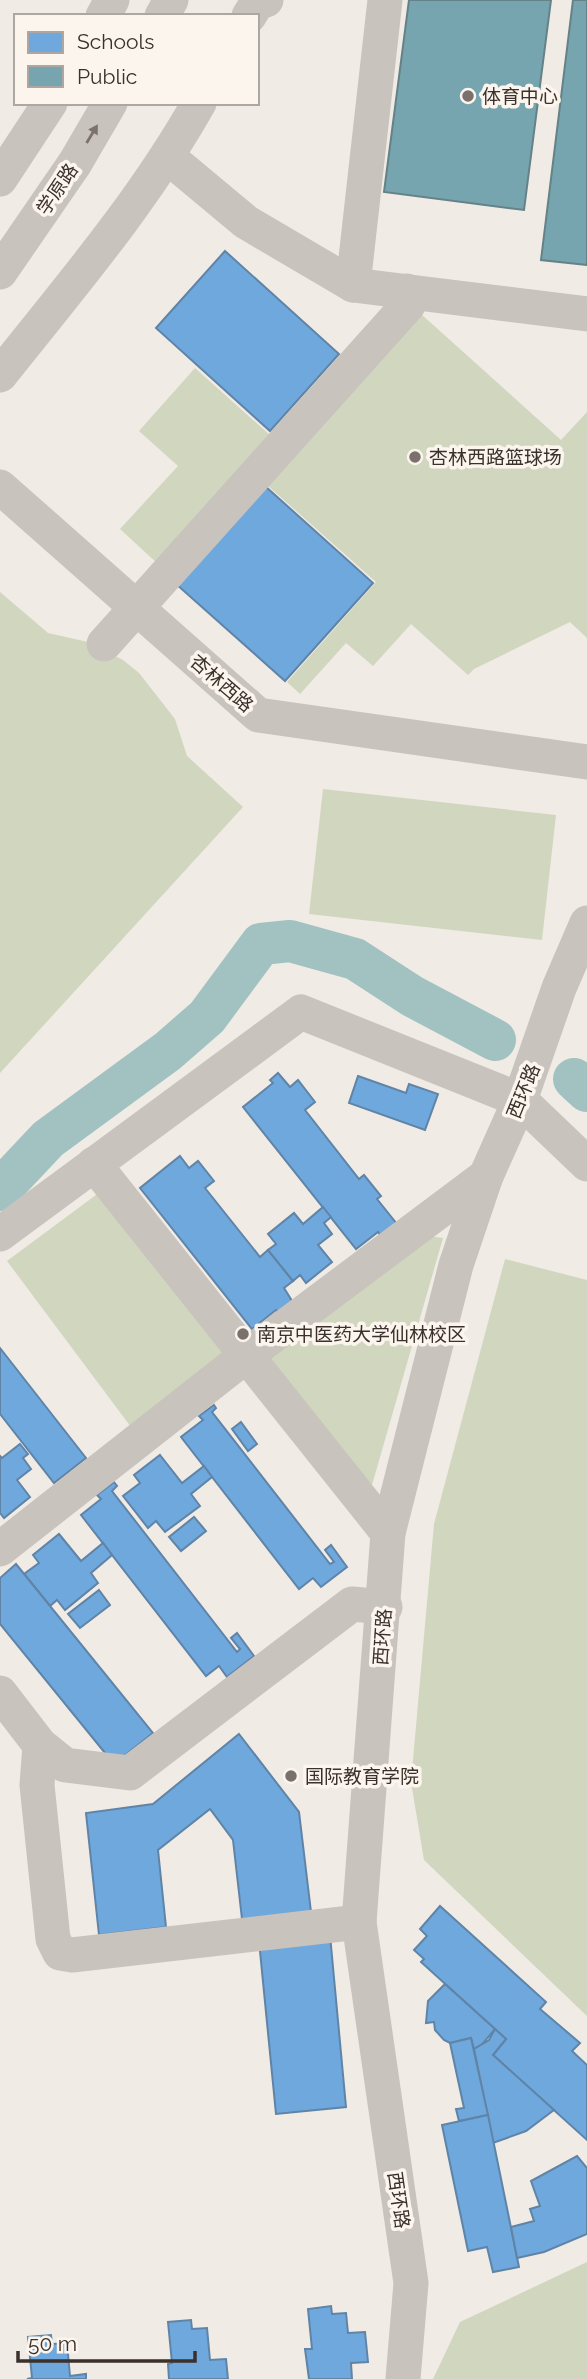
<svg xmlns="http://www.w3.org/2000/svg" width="587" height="2379" viewBox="0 0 587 2379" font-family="Raleway,'Noto Sans SC',sans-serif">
<rect width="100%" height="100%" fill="#f0ebe5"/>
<g fill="#d1d6bf">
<path d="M421,314l140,126 26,-28v226l-17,-16 -96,47 -6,6 -57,-51 -38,42 -27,-23 -46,51 -13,-12 89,-100 -109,-97z"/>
<path d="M195,368l77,69 -114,127 -38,-35 58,-63 -39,-35z"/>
<path d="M0,592l48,41 40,9 35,18 16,13 36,46 12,37 56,51 -243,266z"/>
<path d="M323,789l233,26 -14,125 -233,-26z"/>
<path d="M104,1189l124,166 -97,72 -124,-166z"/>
<path d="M429,1236l14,2 -73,254 -103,-132z"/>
<path d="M505,1259l82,21v736l-163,-156 -13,-78 23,-258z"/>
<path d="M587,2262v117h-154l27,-57z"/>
</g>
<g fill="#6fa8dc" stroke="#5f84a7" stroke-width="2">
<path d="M225,251l114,103 -69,77 -114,-103z"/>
<path d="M265,486l108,97 -88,98 -109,-97z"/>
<path d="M278,1073l12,14 8,-7 17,22 -10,8 54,69 5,-4 17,21 -4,3 20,25 -16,12 -3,-4 -22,17 -113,-142 30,-24 -3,-3z"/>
<path d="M358,1076l48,17 3,-9 29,10 -13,36 -76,-27z"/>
<path d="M180,1156l9,12 9,-7 16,20 -9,7 55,69 8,-7 25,31 -9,7 10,16 -14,10 -4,-4 -24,19 -112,-141z"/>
<path d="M323,1207l8,10 -7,6 8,11 -14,11 14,17 -26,21 -6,-8 -7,6 -25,-31 8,-6 -8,-10 26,-21 9,11z"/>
<path d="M0,1348l86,110 -32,25 -54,-69z"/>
<path d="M214,1405l2,3 -4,4 118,152 4,-2 -9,-12 6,-5 16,22 -26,20 -8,-9 -14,11 -118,-152 22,-17 -4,-4z"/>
<path d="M241,1422l16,22 -9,7 -16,-22z"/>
<path d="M20,1444l8,10 -5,4 8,11 -14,11 13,17 -26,21 -4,-5v-57l2,2z"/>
<path d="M160,1455l22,28 22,-17 8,11 -21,17 9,12 -35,26 -9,-11 -8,7 -25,-32 17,-13 -6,-8z"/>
<path d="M114,1482l3,4 -5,5 125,161 3,-3 -9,-11 6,-5 17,23 -27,21 -8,-11 -13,10 -125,-161 20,-16 -4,-4z"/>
<path d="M194,1517l12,14 -25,20 -12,-14z"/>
<path d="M59,1534l22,27 22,-18 9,12 -21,18 7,10 -33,27 -8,-10 -7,6 -26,-32 15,-11 -6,-8z"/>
<path d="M16,1564l137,169 -39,31 -114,-140v-46z"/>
<path d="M99,1590l11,15 -30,23 -12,-14z"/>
<path d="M239,1734l60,78 12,100 -69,7 -9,-79 -23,-31 -52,41 8,77 -67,8 -13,-122 67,-9z"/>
<path d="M440,1906l106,96 -6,7 40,34 -8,8 15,14v75l-94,-85 13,-16 -85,-77 3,-3 -10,-9 13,-14 -7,-7z"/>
<path d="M330,1935l16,172 -70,7 -17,-173z"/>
<path d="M445,1984l50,45 -15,18 -6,2 -3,-11 -21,5 -6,-3 -9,-10 -1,-8 -8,1 2,-22z"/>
<path d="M495,2029l11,10 -13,16 61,55 -28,21 -33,12 -19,-94 15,-9z"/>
<path d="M471,2038l17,77 -29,6 -3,-12 8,-1 -14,-65z"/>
<path d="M488,2115l31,152 -26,5 -6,-25 -19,4 -26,-126z"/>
<path d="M577,2156l10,12v66l-43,18 -27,6 -6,-31 23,-6 -4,-12 10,-3 -9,-25z"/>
<path d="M331,2306l1,8 14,-1 2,20 17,-1 3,30 -17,1 1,16h-43l-4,-30h7l-4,-40z"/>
<path d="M191,2320l1,9 15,-1 3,32 16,-1 2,20h-59l-1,-15 4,-1 -4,-41z"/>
<path d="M51,2335l1,9 15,-1 3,33 16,-2v5h-59l5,-1 -4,-41z"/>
</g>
<g fill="#76a5af" stroke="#648287" stroke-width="2">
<path d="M409,0h142l-27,210 -140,-18z"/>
<path d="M573,0h14v265l-46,-5z"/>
</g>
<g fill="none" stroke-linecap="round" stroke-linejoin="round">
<g stroke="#a1c2c1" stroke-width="42">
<path d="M574,1079l13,12"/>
<path d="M0,1190l48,-51 120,-88 39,-34 54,-73 29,-3 65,18 57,37 83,44"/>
</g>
<g stroke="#c9c3be" stroke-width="35">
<path d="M103,16l9,-16"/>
<path d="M162,16l9,-16"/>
<path d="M249,16l8,-13 9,-3"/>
<path d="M168,157l78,65 107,63 234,29"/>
<path d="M0,179l50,-76"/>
<path d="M0,272l75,-109 35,-60"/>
<path d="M353,285l32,-285"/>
<path d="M0,375c70,-88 143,-173 199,-272"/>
<path d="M0,487l258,228 329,47"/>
<path d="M104,644l304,-339 -1,-14"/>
<path d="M94,1164l294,369"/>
<path d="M0,1234l301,-222 219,88 67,64"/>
<path d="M0,1549l247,-194 239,-179"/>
<path d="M0,1693l40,52 25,20 65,8 222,-169 33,3"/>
<path d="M40,1745l-3,40 16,154 7,14 12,2 287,-33"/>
<path d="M403,2379l8,-96 -52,-361 29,-389 68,-268 30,-89 34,-76 39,-112 28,-65"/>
</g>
</g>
<defs><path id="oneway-solid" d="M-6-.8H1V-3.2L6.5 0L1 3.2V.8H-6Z" transform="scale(1.75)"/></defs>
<use fill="#7b726d" href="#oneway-solid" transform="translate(92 134) rotate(-59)"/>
<g fill="#7a716c" stroke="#fbf5ee" stroke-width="2.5">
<circle cx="468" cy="96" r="7"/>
<circle cx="415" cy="457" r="7"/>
<circle cx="243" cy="1334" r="7"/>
<circle cx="291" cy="1776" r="7"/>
</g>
<g text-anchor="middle" stroke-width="7" stroke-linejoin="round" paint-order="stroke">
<g font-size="19" fill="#3b302b" stroke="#fbf5ee" text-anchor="start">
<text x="482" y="103">体育中心</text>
<text x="429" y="464">杏林西路篮球场</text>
<text x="257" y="1341">南京中医药大学仙林校区</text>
<text x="305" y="1783">国际教育学院</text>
</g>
<g font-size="19" fill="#3b302b" stroke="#fbf5ee">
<text transform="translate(57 189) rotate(-56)" y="7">学原路</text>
<text transform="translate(222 683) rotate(41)" y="7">杏林西路</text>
<text transform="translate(523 1091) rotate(-68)" y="7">西环路</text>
<text transform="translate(382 1637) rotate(-86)" y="7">西环路</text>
<text transform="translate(399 2200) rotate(82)" y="7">西环路</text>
</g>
</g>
<rect x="14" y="14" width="245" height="91" fill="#fbf5ee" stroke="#aea6a0" stroke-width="2"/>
<rect x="28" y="32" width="35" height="21" fill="#6fa8dc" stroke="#aea6a0" stroke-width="2"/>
<text x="77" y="49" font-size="21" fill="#3b302b">Schools</text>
<rect x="28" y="66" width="35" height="21" fill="#76a5af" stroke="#aea6a0" stroke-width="2"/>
<text x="77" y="84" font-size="21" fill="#3b302b">Public</text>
<path d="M18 2351v10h177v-10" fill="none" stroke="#3b302b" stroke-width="3.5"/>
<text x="28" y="2351" font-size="21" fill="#3b302b" stroke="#fbf5ee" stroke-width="5" paint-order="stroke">50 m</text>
</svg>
